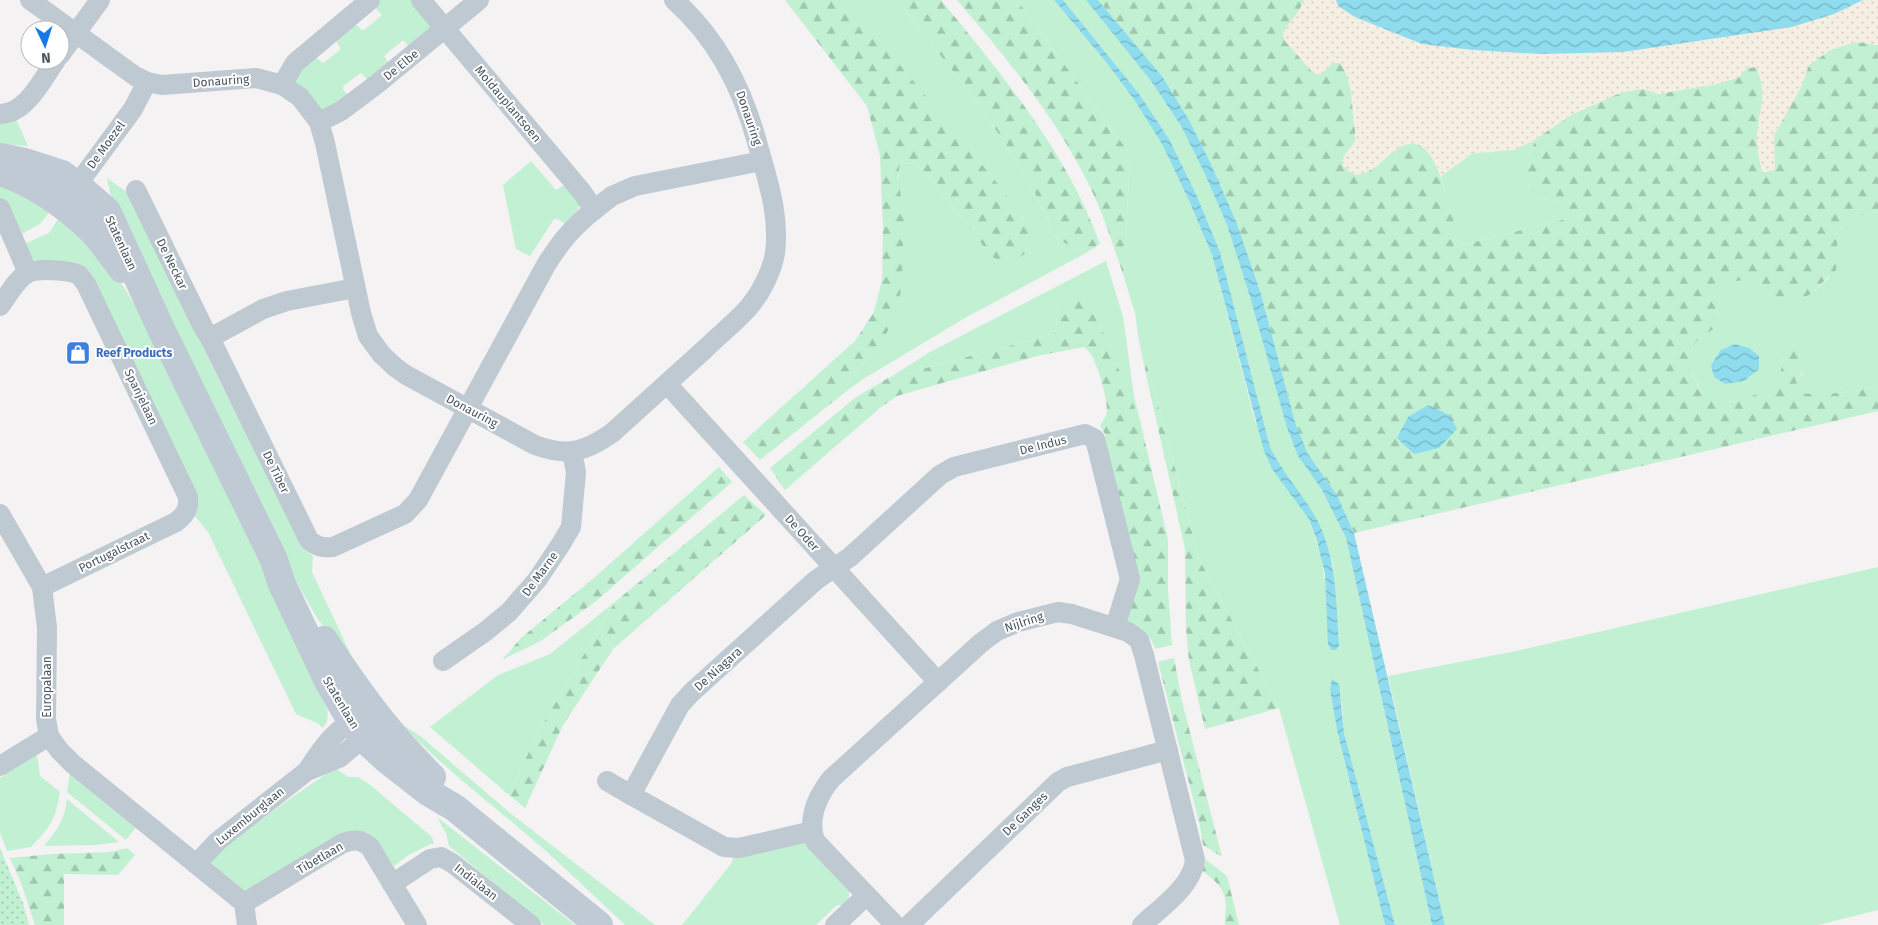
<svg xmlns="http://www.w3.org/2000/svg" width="1878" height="925" viewBox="0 0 1878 925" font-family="'Fira Sans',sans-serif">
<defs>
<pattern id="forest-firs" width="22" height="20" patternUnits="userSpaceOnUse" patternTransform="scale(1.25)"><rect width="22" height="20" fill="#c1f1d2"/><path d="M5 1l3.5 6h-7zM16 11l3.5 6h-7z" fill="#9fc6ae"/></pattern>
<pattern id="sand-dots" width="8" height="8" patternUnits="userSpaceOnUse" patternTransform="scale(1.25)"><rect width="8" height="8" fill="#f4eee3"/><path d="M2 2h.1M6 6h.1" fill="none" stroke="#d3cec5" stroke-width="1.8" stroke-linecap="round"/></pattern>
<pattern id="park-dots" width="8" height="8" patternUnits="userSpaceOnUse" patternTransform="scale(1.25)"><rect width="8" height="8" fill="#c1f1d2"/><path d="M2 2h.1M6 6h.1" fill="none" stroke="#9fc6ae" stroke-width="1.8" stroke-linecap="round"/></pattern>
<pattern id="water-waves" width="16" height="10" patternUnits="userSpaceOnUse" patternTransform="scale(1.25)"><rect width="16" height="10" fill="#8edcee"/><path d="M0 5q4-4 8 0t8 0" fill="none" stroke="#76b5c4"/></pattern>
</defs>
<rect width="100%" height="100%" fill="#f4f2f2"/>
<g fill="#c1f1d2">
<path d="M379,0h36l21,26 -24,24 -8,-9h-2l-18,15 7,11 -20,16 -10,-10 -18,13v3l7,10 -26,15 -32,-33 21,-26 10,8 17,-13v-3l-6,-9 19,-16 9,8h2l17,-14v-2l-8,-9z"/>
<path d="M845,0h52l73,93 35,50 29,48 24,48 26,15 -119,64 -105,63 -21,16 16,-24 25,-28 20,-181 15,-1 15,14 61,79 33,-36 -33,-44z"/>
<path d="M1017,0h37l52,62 27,36 29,46 28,59 22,52 43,166 38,75 16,23 12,37 5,32c2,-4 7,-9 7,-13 1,-7 -1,-14 -3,-20 -12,-46 -41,-68 -60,-108l-50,-195 -24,-58 -27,-55 -29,-44 -77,-95h23l65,81 30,45 23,46 23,53 23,72 37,131 11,28 24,34 24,48 86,387h-37l-51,-192 -2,-30 -10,-24 -2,10 7,41 48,195h-45l-61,-217 -79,-147 -50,-186 -10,-28 -5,-34 -11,-36 6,-123z"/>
<path d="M16,119l12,27 -28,-2v-20l13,-2z"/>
<path d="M1537,138l-9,17 12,43 19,5 20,13 -126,31 1,-24 -13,-47 32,-23 20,-1 38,-10z"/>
<path d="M531,161l25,29 10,-6c16,21 19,20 0,40l-9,-5h-3l-24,37 -14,-7 -13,-64z"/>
<path d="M107,178l24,17 88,185 87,171 7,5 -1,16 47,100 -42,-54 -39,-69 -167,-352z"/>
<path d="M0,183l51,27 -11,14 -22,12 -18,-36z"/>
<path d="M1878,211v175c-27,6 -52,10 -80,8l-2,-13 7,-9 -20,-14c-1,10 -3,24 -12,31 -11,8 -43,16 -56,12 -19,-5 -30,-41 -21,-56 4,-8 14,-12 21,-16l4,-15 -4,-5 -7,-18 7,-7 29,-5 21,15 32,7 12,-6 20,-17 8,-40 22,-22z"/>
<path d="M60,216l52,52 34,55 162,330 6,28 14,30 -1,10 -4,7 -6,-5 -21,-9 -88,-182 -14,-17 -99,-229 -57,-24 -6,-4 -8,-14 25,-11z"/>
<path d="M1106,261l17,56 11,79 6,24 -52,-123 -30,8 -2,24 -2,5 -165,44 41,-26z"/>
<path d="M1878,567v343l-60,15h-373l-57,-249 128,-25z"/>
<path d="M615,602l-77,130 -29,63 -79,-68 68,-52 52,-21z"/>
<path d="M393,715l13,12 13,8 91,78 145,112h-30c-26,-24 -51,-49 -78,-73 -52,-46 -108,-86 -154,-137z"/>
<path d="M36,749l4,27 20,16c-5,29 -9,34 -29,55l-24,4 -7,-18v-55l22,-14z"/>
<path d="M335,768l13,9h10l11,7 63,53 2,7h-3l-21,10 -16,12 -24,-29 -126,58 -35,-31c10,-12 23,-21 35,-31 29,-23 60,-44 91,-65z"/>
<path d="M70,773l67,53 -11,14 -59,-48z"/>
<path d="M67,799l52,43 -23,3 -52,1c14,-17 20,-25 23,-47z"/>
<path d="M437,817l138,108h-31l-95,-79 -3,-13z"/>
<path d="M804,842l45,47v10l-4,7 -8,-1 -21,20h-134l49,-61 4,-10z"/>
</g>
<g fill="url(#forest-firs)">
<path d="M785,0h60c44,51 87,103 129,155 14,17 53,61 56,81 3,11 -4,19 -14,23 -10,4 -16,2 -25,-3l-61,-79 -15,-14 -15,1 -2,13 6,40 -2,61 -3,27 -7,18 -12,22 -25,28 -16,24 -79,63 -17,-18 112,-101 19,-29 8,-32 1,-51 -3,-74 -13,-49z"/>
<path d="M897,0h44c61,75 126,152 159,244l-16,10 -26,-15 -24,-48 -29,-48 -35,-50z"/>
<path d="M957,0h60l113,154 -6,123c-12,-35 -23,-71 -41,-104 -33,-63 -80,-119 -126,-173z"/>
<path d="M1098,0h206l-6,14 -11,12 -4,8 2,7 36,32 12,-10h7l5,6 5,14 5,48v11l-12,15 33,10c9,-8 19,-20 31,-23 25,-7 36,40 41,57 2,7 6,15 6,23 1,7 -1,16 0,23l124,-31 -19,-13 -19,-5 -12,-13 -4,-15 4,-15 9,-17 34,-23 51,-23 21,-3 16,5 79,-16 9,-10 8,-1c14,20 4,51 3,74 -1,10 2,23 5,32l11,-38 27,-48 8,-22 23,-16 25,-7 21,3v166l-19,5 -21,22 -1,8 2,5 -3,19 -27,25 -12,6 -11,-2 -21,-5 -21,-14 -29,4 -7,7c4,11 11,21 13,33 -8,7 -21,11 -27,21 -4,5 -2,15 -2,22 0,8 3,14 7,21 15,23 45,12 66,3 27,-10 7,-45 35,-46 8,12 5,25 -4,36l3,12c27,3 52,-1 79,-7v25l-524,122 -17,-38 -29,-41 -13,-32 -34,-128 -25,-73 -26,-59 -21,-42 -27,-44z"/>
<path d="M1081,294l7,2 52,124 28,120v49l4,56 -17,4c-3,-13 -19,-25 -32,-29l13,-36 -37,-146 7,-2 -6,-11c3,-4 7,-10 7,-15 0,-13 -11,-57 -23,-63l-47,9 -140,40 -16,11 -96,83 -15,-22 85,-70 33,-20 166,-44 2,-5 2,-24 7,-4z"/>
<path d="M1140,347l10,28 50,186 79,147 -74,21 -16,-69 -3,-30 -1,-81z"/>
<path d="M719,467l13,15 -137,120 -56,40 -36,17 18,-21 74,-61z"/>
<path d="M744,495l22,20 -153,134 -50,76 -38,83 -16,-13 29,-63 77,-130z"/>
<path d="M1174,658l8,43 40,156 -19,-12 -3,-19 -42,-164z"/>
<path d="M127,848l8,7 -17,20 -54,-1v51h-29l-14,-42 -11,-25 43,-4 57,-2z"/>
<path d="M1205,859l22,17 12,49h-14c-1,-7 1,-13 1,-20 -2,-18 -10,-24 -24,-34z"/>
</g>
<path fill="url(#sand-dots)" d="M1304,0h32l2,6 17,11 67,27 51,6 67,4 83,-2 169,-25 42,-13 29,-14h15v45l-21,-3 -25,7 -23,16 -8,22 -27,48 1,35 -13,3c-1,-9 -4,-19 -5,-28 -2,-25 14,-56 -2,-78l-8,1 -9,10 -21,6 -58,10 -16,-5 -21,3 -51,23 -40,27 -17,8 -41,3 -32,23c-4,-9 -8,-21 -16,-27 -29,-26 -57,53 -83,15 1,-10 11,-15 13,-24 3,-16 -4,-64 -15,-77h-7l-12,11h-7l-29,-33 -2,-7c7,-14 15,-19 21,-34z"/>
<path fill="url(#park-dots)" d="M0,848l23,55 6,22h-29z"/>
<g fill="url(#water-waves)">
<path d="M1054,0h9l77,95 29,44 27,55 24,58 50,195c12,25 32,46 46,71 21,38 20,85 23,128l-3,4h-5l-3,-6 -3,-70 -8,-33 -8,-22 -37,-50 -8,-18 -52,-196 -22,-52 -28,-59 -29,-46 -27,-36z"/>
<path d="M1086,0h12l64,76 27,44 21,42 26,59 25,73 34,128 13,32 29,41 17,38 91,392h-13l-86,-387 -24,-48 -24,-34 -11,-28 -37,-131 -23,-72 -23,-53 -23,-46 -30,-45z"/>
<path d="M1336,0h527l-29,14 -42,13 -169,25 -83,2 -67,-4 -51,-6 -67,-27 -17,-11z"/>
<path d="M1735,344l14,4 10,8v13l-15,12 -19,3 -11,-7 -3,-12 10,-15z"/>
<path d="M1428,405l21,10 8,14 -18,19 -25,6 -17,-16 11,-21z"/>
<path d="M1332,679l7,5 5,49 51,192h-10l-48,-195 -7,-41z"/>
</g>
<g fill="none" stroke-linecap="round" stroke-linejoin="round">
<g stroke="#bfc9d1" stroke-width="20">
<path d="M30,0l105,76 12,6 15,3 94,-7 26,7 18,12 19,25 6,21 36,170 7,23 14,19 13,12 11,8 129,70c32,12 50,7 77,-12 31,-28 62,-56 93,-84 14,-14 31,-27 44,-42 12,-14 23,-36 26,-54 5,-39 -8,-74 -18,-111 -15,-55 -40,-104 -83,-142"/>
<path d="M421,0l161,192 12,18 18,-14 23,-10 127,-25"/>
<path d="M60,55l40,-55"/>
<path d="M282,85l13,-22 75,-63"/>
<path d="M0,114c26,0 42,-34 56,-54"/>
<path d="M319,122l22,-11 36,-27 102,-84"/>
<path d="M136,190l67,137 7,11"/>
<path d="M69,196l64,-87 14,-27"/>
<path d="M0,208l28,65"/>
<path d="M355,288l-68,13 -24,8 -53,29 99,202c8,7 14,8 24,7l72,-33 13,-14 128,-235c15,-24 26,-37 48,-55"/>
<path d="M0,306c8,-10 16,-27 28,-33 9,-5 42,-3 51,2 2,2 5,7 7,9l102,213c1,12 -2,17 -12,25l-134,65"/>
<path d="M667,384l271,298"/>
<path d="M0,514l42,73 5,41 -1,91 3,17 10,14 14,14 171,139 3,22"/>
<path d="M443,661l43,-30 23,-19 28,-32 24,-36 10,-17 5,-55 -4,-20"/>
<path d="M0,766l49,-30"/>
<path d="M307,771c15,-23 30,-45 56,-55"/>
<path d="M607,781l24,14"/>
<path d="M812,831l-73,17 -15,-1 -93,-52 49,-90 12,-13 124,-112 34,-23 90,-82 14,-8 131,-33 10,5 35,140 -15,48"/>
<path d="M196,864l22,-23 89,-70 32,-13 24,-20 5,-12"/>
<path d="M392,884l38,-25 11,-2 11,6 79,62"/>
<path d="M244,903l99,-60c12,-4 17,-4 27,4l47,78"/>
<path d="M835,925l31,-29"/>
<path d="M895,925l-80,-84c-8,-23 2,-44 16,-62l151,-137 15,-11 21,-9 40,-10 14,2 56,18 11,8 5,15 51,205c-3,27 -34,47 -53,65"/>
<path d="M909,925l149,-143 9,-5 101,-27"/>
</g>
<g stroke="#bfcad5" stroke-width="28">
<path d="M0,157l25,5 37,12 15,11 30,26 55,120 112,229 7,22 47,99 23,40 12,17 24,22 41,32 27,16 144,117"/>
<path d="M0,172c32,10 64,32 88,55 13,12 23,28 34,42"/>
<path d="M324,640c34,52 64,93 108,137"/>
</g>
</g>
<defs>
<symbol id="shop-square" viewBox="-11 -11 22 22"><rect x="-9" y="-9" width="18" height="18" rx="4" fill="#3f7fe0" stroke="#fff"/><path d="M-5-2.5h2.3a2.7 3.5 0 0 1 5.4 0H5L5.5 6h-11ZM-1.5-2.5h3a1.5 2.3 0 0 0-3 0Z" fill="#fff"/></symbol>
</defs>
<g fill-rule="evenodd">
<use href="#shop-square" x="64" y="339" width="28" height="28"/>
</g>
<g text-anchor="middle" stroke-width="4" stroke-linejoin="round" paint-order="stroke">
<g font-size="12" fill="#495560" stroke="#fff">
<text transform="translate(401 65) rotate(-39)" y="4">De Elbe</text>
<text transform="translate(221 81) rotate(-4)" y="4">Donauring</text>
<text transform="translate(508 104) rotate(50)" y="4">Moldauplantsoen</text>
<text transform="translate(749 118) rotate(71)" y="4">Donauring</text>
<text transform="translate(106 145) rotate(-54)" y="4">De Moezel</text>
<text transform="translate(121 243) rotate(65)" y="4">Statenlaan</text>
<text transform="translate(172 264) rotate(64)" y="4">De Neckar</text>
<text transform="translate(141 397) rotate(64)" y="4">Spanjelaan</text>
<text transform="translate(472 411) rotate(28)" y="4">Donauring</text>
<text transform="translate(1043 445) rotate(-14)" y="4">De Indus</text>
<text transform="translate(276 472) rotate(64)" y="4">De Tiber</text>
<text transform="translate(802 533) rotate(48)" y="4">De Oder</text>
<text transform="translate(114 552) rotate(-26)" y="4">Portugalstraat</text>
<text transform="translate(540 574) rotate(-54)" y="4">De Marne</text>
<text transform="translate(1024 622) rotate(-18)" y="4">Nijlring</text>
<text transform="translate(718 669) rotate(-42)" y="4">De Niagara</text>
<text transform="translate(47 687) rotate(-90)" y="4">Europalaan</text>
<text transform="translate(341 703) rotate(59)" y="4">Statenlaan</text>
<text transform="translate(1025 814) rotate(-44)" y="4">De Ganges</text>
<text transform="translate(250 816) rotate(-39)" y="4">Luxemburglaan</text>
<text transform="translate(320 858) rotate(-30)" y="4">Tibetlaan</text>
<text transform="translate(476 882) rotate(38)" y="4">Indialaan</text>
</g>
<g font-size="12" font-weight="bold" fill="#366cbe" stroke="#fff" text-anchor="start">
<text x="96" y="357">Reef Products</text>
</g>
</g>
<g transform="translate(45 45) rotate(176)"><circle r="24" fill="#ffffff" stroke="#b6bbbf"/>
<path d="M0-4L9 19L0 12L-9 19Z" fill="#1778e8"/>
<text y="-8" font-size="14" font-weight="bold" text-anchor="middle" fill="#495560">N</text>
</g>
</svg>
